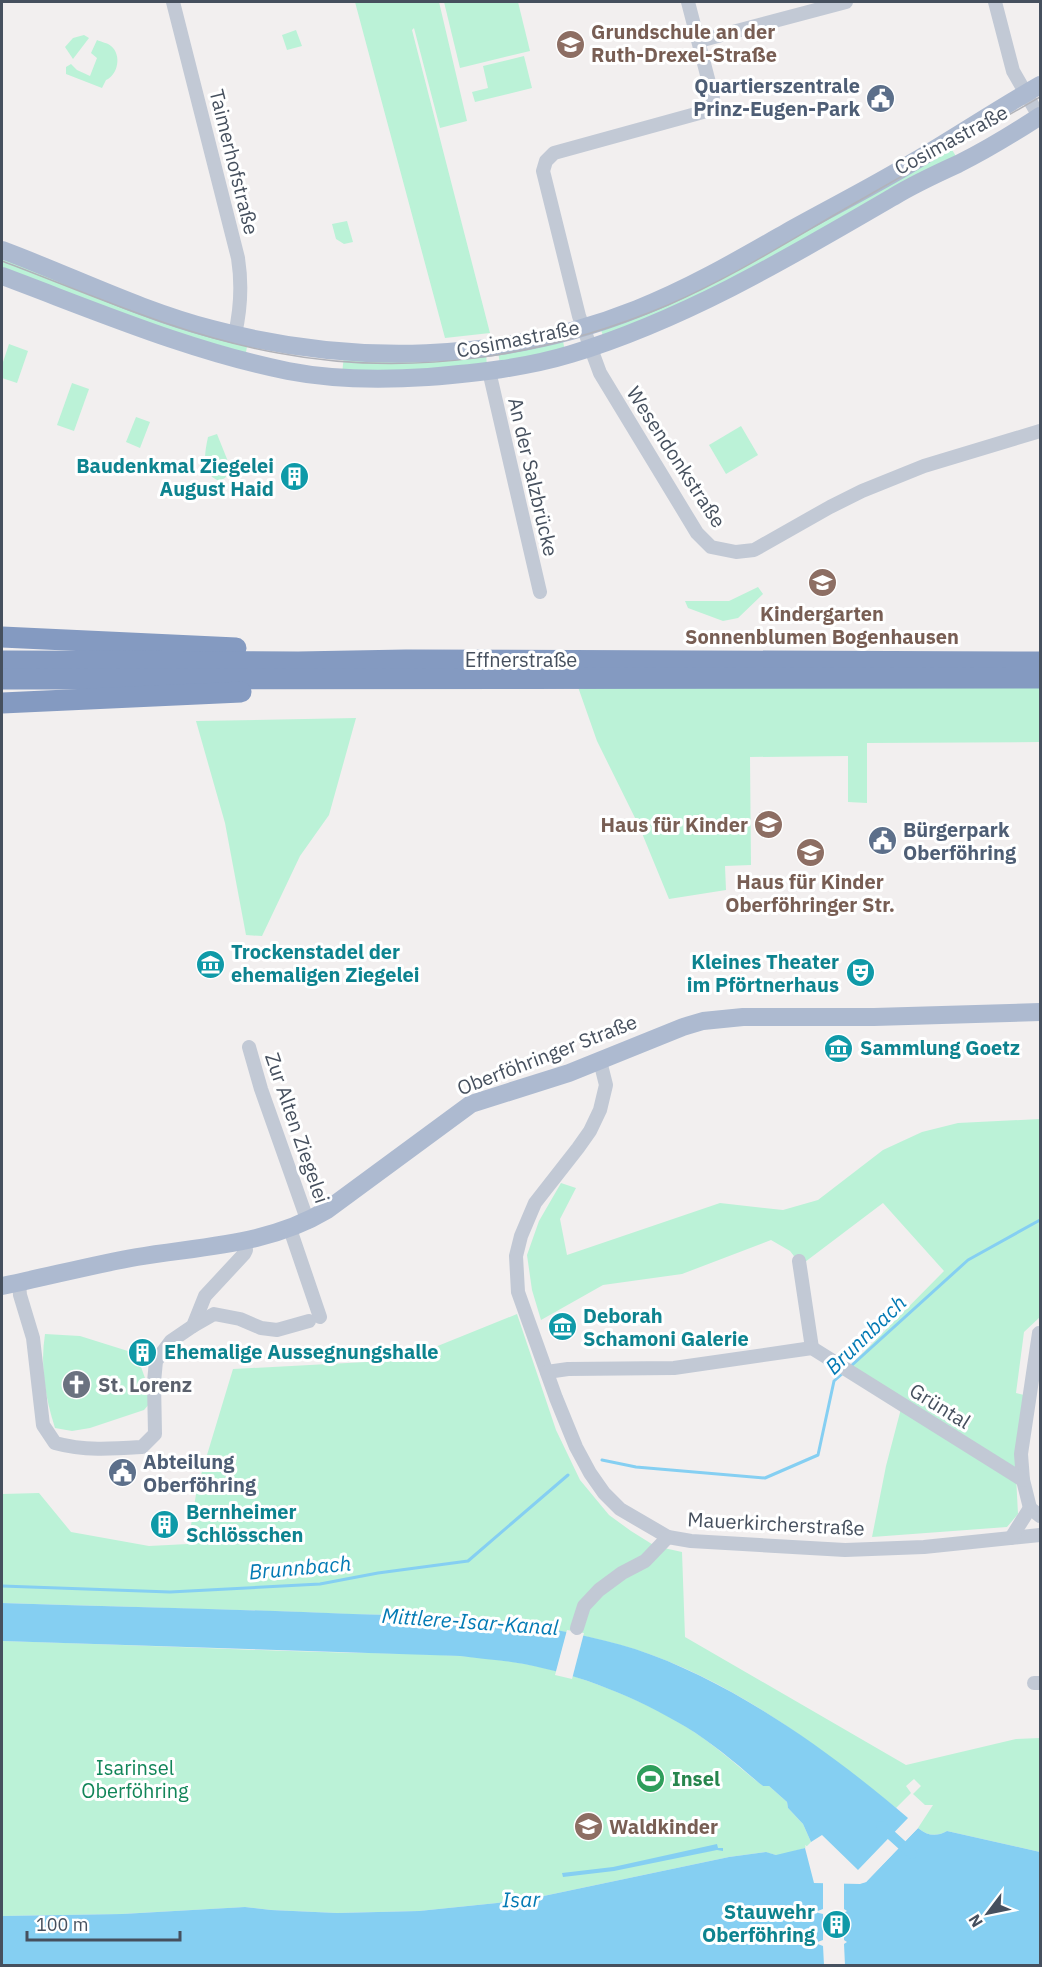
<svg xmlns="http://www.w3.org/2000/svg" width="1042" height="1967" viewBox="0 0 1042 1967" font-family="'IBM Plex Sans',sans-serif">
<rect width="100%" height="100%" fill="#f2efef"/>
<g fill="#bbf2d7">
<path d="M355,2h84l28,119 -27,7 -26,-100 -2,2 78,303 -45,5z"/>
<path d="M444,2h74l12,49 -70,17z"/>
<path d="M296,30l6,16 -15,4 -5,-15z"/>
<path d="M84,35l5,3 -16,21 -8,-12 8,-9z"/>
<path d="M97,40c4,2 11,3 14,6 11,9 7,29 -5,34l-4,8 -36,-14v-7l5,-3 6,6 13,6 7,-18 -6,-5z"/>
<path d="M524,56l8,32 -57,14 -3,-10 16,-4 -5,-22z"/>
<path d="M948,143l9,15 -217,121 -136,60 -4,-12z"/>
<path d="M347,221l6,21 -9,2 -8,-5 -4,-15z"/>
<path d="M2,257l246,84 -3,17 -243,-87z"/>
<path d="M563,341l2,11 -65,14 -2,-16z"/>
<path d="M9,344l19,7 -11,32 -15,-5v-13z"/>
<path d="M486,352l1,16 -145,6 2,-19z"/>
<path d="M72,383l17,6 -15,42 -17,-6z"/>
<path d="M136,417l14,5 -10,26 -14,-6z"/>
<path d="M741,426l17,29 -32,19 -17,-29z"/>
<path d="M217,434l14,35 -6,9 -6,3c-19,-8 -14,-29 -11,-44z"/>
<path d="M758,587l5,7 -25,24 -15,3 -35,-13 -3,-7h44z"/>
<path d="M578,687h462v55l-173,1v60l-19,-1v-46l-98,1 1,108 -26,1 1,24 -57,9 -30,-73 -42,-85z"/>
<path d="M356,718l-27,97 -29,41 -38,80 -16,-1 -21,-112 -29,-102z"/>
<path d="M1040,1119v198l-16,15 -8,61 8,2 -9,62 3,57 -11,13 -135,10 14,-71 17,-65 -53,-35 94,-95 -61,-68 -82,62 -11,-14 -19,-11 -89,34 -79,11 -62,35 -9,-30 -5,-35 12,-34 22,-38 15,5 -16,31 7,36 153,-52 63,7 35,-10 65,-50 39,-18 36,-9z"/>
<path d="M517,1314l39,116 24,50 29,35 22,16 24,15 27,6 3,85 221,128 110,-26 24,-1v114l-93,-21c-11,6 -19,5 -29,-3l15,-23h-8l-12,-11 8,-8 -7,-7 -8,7 5,7 -15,15c-79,-63 -164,-128 -262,-159 -66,-20 -137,-30 -206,-33 -26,-1 -53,-1 -80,-2 -116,-5 -231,-7 -346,-11v-109l37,-1 32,39 78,14 39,-2 9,-56 36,-119 170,-9z"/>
<path d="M45,1334l35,2 51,16 9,12 6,17 4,22 -6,7 -54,18 -18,3 -17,-3c-10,-31 -15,-62 -10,-94z"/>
<path d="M2,1641c107,3 214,8 322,11 84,3 172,-2 252,25 45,15 89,34 127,61 21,15 40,33 60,48h6l18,16 1,6 15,16 8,18 -6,6 -24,7h-5l-11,-3 -36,5 -195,41 -37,5 -78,8 -82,2 -66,-3 -26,-3 -123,7 -120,2z"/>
</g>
<g fill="#85cff2">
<path d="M2,1603c117,4 234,6 351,11 24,1 49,1 73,2 68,2 143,13 209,33 97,32 196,103 273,169l-50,52 -36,-35 -11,7 -8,-18 -15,-16 -1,-6 -18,-16h-6l-4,-3c-23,-20 -47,-40 -73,-56 -50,-30 -105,-52 -162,-63 -21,-4 -43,-5 -64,-8l-458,-15z"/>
<path d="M918,1828c10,8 18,9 29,3l93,21v113l-1038,1v-50l120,-2 123,-7 26,3 66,3 82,-2 78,-8 37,-5 195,-41 37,-5 10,3 29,-7 9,35 46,1 6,-2z"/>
<path d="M717,1844l1,4h5v3l-6,-1 -103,21 -51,6 -1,-4 51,-6z"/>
</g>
<g fill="#f2efef">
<path d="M567,1630l17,3 -12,46 -17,-4z"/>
<path d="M916,1826l2,2 -52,54 -6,1h-16v26l3,2 -3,2v27l3,2 -3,2 1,21h-21l-1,-19 -8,-3 8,-3v-26l-8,-2 8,-3v-26h-8l-10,-38 3,2 8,33 43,1 6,-2z"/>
</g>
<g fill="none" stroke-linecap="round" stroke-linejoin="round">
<g stroke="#85cff2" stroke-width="3">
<path d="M851,1366l117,-106 72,-40"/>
<path d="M602,1460l34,7 129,11 53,-23 16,-74 9,-8"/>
<path d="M2,1586l168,6 150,-8 58,-11 90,-12 100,-86"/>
</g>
<path stroke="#85cff2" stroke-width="10" d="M881,1826l31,28"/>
<g stroke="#c2c9d5" stroke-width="14">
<path d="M173,2l65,256c4,26 3,50 -3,76"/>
<path d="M688,2l25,96 -2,9 -8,5 -149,41 -8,8 -3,10 36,145 21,57 97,160 14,14 25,5 18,-2 76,-43 32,-16 62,-25 116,-35"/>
<path d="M995,2l18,69 27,47"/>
<path d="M699,41l147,-39"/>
<path d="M489,371l51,221"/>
<path d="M249,1047l12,42 47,133"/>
<path d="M600,1061l6,24 -6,25 -10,21 -12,17 -43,55 -14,33 -5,20 2,36 38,106 20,49 14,26 14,20 16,16 48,28 23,4 154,9 79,-3 116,-12"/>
<path d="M290,1229l30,88"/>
<path d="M799,1261l13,87"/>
<path d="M19,1283l1,12 13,43 10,87 12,18c29,8 57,6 87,4l13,-13 -1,-52 2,-21 15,-20 22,-15 12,-30 39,-42 2,-4 -1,-8"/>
<path d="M193,1326l21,-12 26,5 21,9 16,2 32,-9"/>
<path d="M1039,1333l-18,121 2,26 7,28 10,8"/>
<path d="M547,1372l21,-3 106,-1 138,-20 211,132"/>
<path d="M1011,1538l19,-30"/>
<path d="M577,1628l7,-22 15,-16 23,-17 23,-12 23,-24"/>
<path d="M1034,1683h6"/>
</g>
<g stroke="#adbad0" stroke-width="18">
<path d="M2,250c70,26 137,60 210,79 140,37 290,34 425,-20 53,-21 101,-49 150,-77 43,-24 87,-46 128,-71 42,-25 83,-52 125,-76"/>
<path d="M2,276c94,35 187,75 286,95 46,9 94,9 140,6 48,-4 97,-9 143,-23 115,-35 219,-97 322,-157 21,-13 43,-23 65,-33 28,-14 56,-31 82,-48"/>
<path d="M2,1286c45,-9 89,-21 135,-29 65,-11 132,-12 190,-47l144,-106 98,-31 114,-46 20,-6 40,-4h131l166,-5"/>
</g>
<g stroke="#849ac1" stroke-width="21">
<path d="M2,637l234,11"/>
<path d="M2,661l296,1 108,-2 634,2"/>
<path d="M2,679l1038,-1"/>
<path d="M2,703l239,-11"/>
</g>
<path stroke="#b1b3ba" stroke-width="1.5" d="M2,261c90,34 180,75 276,92 132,25 267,4 390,-48 58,-25 113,-59 168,-91 68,-39 136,-78 204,-117"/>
</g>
<defs>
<symbol id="school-disc" viewBox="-11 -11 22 22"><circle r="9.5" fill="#8d6e63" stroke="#fff"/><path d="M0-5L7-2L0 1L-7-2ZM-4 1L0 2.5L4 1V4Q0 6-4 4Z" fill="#fff"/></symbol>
<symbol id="civic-disc" viewBox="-11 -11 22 22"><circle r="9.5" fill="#5c6f8a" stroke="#fff"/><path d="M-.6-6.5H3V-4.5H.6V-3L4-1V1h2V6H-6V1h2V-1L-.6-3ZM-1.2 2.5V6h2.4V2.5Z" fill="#fff"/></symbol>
<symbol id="building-disc" viewBox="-11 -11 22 22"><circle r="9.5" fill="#0f9aa8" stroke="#fff"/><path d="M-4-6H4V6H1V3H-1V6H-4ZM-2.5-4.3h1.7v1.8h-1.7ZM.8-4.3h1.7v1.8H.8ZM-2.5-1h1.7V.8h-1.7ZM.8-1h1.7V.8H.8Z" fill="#fff"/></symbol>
<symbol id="museum-disc" viewBox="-11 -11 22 22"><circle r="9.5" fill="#0f9aa8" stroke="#fff"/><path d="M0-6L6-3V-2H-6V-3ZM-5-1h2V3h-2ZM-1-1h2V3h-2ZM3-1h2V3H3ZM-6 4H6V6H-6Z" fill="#fff"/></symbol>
<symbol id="theatre-disc" viewBox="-11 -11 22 22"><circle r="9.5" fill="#0f9aa8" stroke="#fff"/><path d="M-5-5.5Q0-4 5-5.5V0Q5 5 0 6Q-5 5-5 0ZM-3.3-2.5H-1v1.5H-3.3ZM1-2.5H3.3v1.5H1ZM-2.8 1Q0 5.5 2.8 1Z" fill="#fff"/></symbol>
<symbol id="church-disc" viewBox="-11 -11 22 22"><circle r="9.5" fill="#6b7280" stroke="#fff"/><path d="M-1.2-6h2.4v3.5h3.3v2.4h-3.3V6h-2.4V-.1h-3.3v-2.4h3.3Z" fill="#fff"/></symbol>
<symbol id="stadium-disc" viewBox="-11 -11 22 22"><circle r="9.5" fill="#2e9e5b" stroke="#fff"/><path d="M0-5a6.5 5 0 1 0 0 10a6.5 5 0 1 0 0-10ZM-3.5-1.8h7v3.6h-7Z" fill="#fff"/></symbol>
</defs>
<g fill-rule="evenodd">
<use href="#school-disc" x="554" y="28" width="33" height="33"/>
<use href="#civic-disc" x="864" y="82" width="33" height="33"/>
<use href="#building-disc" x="278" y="460" width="33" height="33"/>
<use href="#school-disc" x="806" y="566" width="33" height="33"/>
<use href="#school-disc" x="752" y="808" width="33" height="33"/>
<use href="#civic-disc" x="866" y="824" width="33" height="33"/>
<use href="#school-disc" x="794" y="836" width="33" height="33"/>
<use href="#museum-disc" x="194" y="948" width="33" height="33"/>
<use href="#theatre-disc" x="844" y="956" width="33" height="33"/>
<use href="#museum-disc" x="822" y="1032" width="33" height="33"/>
<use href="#museum-disc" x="546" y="1310" width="33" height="33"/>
<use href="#building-disc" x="126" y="1336" width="33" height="33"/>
<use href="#church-disc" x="60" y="1368" width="33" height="33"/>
<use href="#civic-disc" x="106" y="1456" width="33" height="33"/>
<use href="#building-disc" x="148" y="1508" width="33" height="33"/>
<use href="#stadium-disc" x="634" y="1762" width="33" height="33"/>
<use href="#school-disc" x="572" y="1810" width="33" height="33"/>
<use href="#building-disc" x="820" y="1908" width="33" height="33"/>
</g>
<g text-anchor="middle" stroke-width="6" stroke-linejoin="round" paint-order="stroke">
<g font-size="20" font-weight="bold" fill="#785e54" stroke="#fff" text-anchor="start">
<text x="591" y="39">Grundschule an der<tspan x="591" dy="23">Ruth-Drexel-Straße</tspan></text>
<text x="822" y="621" text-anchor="middle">Kindergarten<tspan x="822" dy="23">Sonnenblumen Bogenhausen</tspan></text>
<text x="748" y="832" text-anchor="end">Haus für Kinder</text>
<text x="810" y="889" text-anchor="middle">Haus für Kinder<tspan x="810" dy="23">Oberföhringer Str.</tspan></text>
<text x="609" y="1834">Waldkinder</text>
</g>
<g font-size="20" font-weight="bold" fill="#4e5e75" stroke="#fff" text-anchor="start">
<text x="860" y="93" text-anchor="end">Quartierszentrale<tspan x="860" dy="23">Prinz-Eugen-Park</tspan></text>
<text x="903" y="837">Bürgerpark<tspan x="903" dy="23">Oberföhring</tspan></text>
<text x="143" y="1469">Abteilung<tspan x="143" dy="23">Oberföhring</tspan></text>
</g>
<g font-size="20" fill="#46505e" stroke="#fff">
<text transform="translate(951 140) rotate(-28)" y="7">Cosimastraße</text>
<text transform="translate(234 162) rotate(76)" y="7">Taimerhofstraße</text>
<text transform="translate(518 339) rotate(-11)" y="7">Cosimastraße</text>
<text transform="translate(676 457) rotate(57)" y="7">Wesendonkstraße</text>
<text transform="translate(533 477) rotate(77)" y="7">An der Salzbrücke</text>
<text x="521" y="667">Effnerstraße</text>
<text transform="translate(547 1055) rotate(-21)" y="7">Oberföhringer Straße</text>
<text transform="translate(297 1128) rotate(71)" y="7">Zur Alten Ziegelei</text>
<text transform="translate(940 1406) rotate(32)" y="7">Grüntal</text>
<text transform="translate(776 1524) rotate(3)" y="7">Mauerkircherstraße</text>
</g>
<g font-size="20" font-weight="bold" fill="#0d838f" stroke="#fff" text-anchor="start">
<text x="274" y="473" text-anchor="end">Baudenkmal Ziegelei<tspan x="274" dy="23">August Haid</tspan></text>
<text x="231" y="959">Trockenstadel der<tspan x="231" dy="23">ehemaligen Ziegelei</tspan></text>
<text x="839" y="969" text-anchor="end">Kleines Theater<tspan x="839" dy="23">im Pförtnerhaus</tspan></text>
<text x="860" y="1055">Sammlung Goetz</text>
<text x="583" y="1323">Deborah<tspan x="583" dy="23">Schamoni Galerie</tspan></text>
<text x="164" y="1359">Ehemalige Aussegnungshalle</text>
<text x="186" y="1519">Bernheimer<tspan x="186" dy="23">Schlösschen</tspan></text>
<text x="815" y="1919" text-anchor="end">Stauwehr<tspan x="815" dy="23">Oberföhring</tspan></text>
</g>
<g font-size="20" font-weight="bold" fill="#5b616d" stroke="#fff" text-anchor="start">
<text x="98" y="1392">St. Lorenz</text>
</g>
<g font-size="20" fill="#118558" stroke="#fff">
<text x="135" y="1775">Isarinsel<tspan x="135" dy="23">Oberföhring</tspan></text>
</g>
<g font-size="20" font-weight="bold" fill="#27864d" stroke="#fff" text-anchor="start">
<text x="672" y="1786">Insel</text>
</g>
<g font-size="21" font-style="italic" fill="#037ab4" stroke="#fff">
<text transform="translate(866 1335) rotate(-44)" y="7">Brunnbach</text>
<text transform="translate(300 1568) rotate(-5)" y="7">Brunnbach</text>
<text transform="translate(470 1622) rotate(4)" y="7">Mittlere-Isar-Kanal</text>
<text transform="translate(521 1900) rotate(-1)" y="7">Isar</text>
</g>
</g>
<rect width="1042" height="1967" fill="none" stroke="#46505e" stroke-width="6"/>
<g transform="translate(988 1913) rotate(238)" stroke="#ffffff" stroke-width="4.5" paint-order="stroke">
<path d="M0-4.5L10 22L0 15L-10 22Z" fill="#46505e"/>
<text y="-9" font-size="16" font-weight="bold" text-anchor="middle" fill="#46505e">N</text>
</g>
<path d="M27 1931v9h153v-9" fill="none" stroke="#46505e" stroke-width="3"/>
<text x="36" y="1931" font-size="18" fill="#46505e" stroke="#ffffff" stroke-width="4.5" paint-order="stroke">100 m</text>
</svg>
